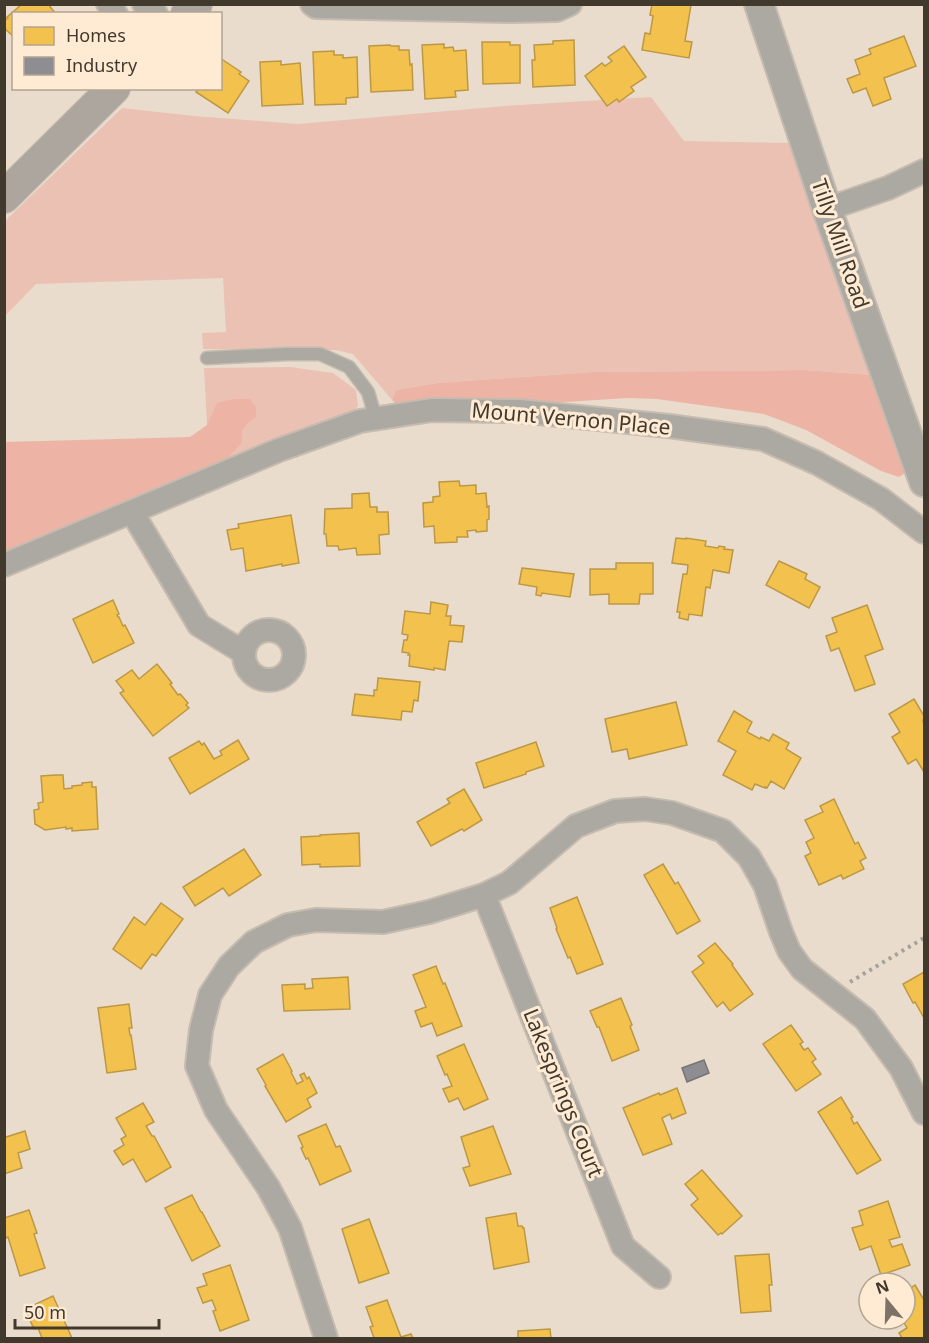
<svg xmlns="http://www.w3.org/2000/svg" width="929" height="1343" viewBox="0 0 929 1343" font-family="'Noto Sans',sans-serif">
<rect width="100%" height="100%" fill="#e9dccc"/>
<g fill="#ebc1b4">
<path d="M651,97l33,44 106,2 82,232 -66,-5 -213,2 -156,11 -41,7 -4,10 -39,-46 -17,-4 -133,-1 -1,-16 24,-1 -3,-54 -187,6 -31,32v-95l117,-113 72,8 104,8 207,-18z"/>
<path d="M290,367l43,6 23,17 2,16 -10,11 -125,47 19,-21c-1,-16 2,-16 14,-26l-49,8 -3,-57z"/>
</g>
<g fill="#edb4a6">
<path d="M806,370l66,5 37,96 -10,6 -18,-6 -75,-41 -42,-16 -107,-15 -29,-1 -79,5 -129,-1 -22,4 -6,-6 4,-10 41,-7 156,-11z"/>
<path d="M233,399h17l6,8v10c-12,10 -15,10 -14,26l-19,21 -218,90 -1,-112 186,-5 17,-12 10,-22z"/>
</g>
<g fill="#f2c14e" stroke="#bd9844" stroke-width="1.5">
<path d="M48,4l8,10h-42v23l-10,-9v-7l4,-3 -1,-1 15,-13z"/>
<path d="M652,4l39,1 -6,36 7,1 -3,16 -47,-8 3,-17 5,1 3,-18 -3,-1z"/>
<path d="M904,36l12,30 -32,12 7,21 -18,7 -7,-18 -13,5 -6,-14 13,-5 -5,-14 16,-6 -2,-5z"/>
<path d="M574,40l1,45 -42,2 -1,-27h3l-1,-15 19,-1v-3z"/>
<path d="M482,42h28v3h10v38l-37,1z"/>
<path d="M444,44v4l9,-1 1,4 12,-1 2,40 -13,1 1,6 -31,2 -3,-54z"/>
<path d="M390,45l1,1h8v4h10l1,15 2,-1 1,26 -42,2 -2,-46z"/>
<path d="M624,46l22,31 -15,10 3,4 -15,11 -2,-3 -10,7 -22,-30 17,-13 3,3 7,-5 -4,-4z"/>
<path d="M334,51v4h9v3l14,-1 1,40 -12,1v6l-31,1 -2,-53z"/>
<path d="M220,58l21,14 -2,2 10,7 -21,32 -32,-21 3,-4h21z"/>
<path d="M281,61v4l19,-2 3,41 -41,2 -2,-44z"/>
<path d="M459,481l1,5 16,-1v9l10,-1 1,14 2,-1v13l-2,1v11l-11,1v-2l-9,1 1,6h-11v5l-22,1 -1,-17 -10,1 -1,-24 10,-1v-5l7,-1 -1,-14z"/>
<path d="M369,493l1,14h7v5h11l1,22 -10,1 1,19 -23,1 -1,-7 -17,2 -1,-4h-11l-1,-12h-2l1,-25 27,-1v-14z"/>
<path d="M291,515l8,48 -17,3v-2l-36,7 -3,-23 -12,2 -4,-20 12,-2 -1,-4z"/>
<path d="M676,538l10,1v-1l20,3 -1,5 13,2 1,-2 6,1 -1,2 9,1 -4,23 -16,-3 -3,18 -4,-1 -4,29 -13,-2 -1,6 -9,-2 1,-6h-3l6,-38h4l1,-9 -16,-2z"/>
<path d="M779,561l28,13 -2,5 15,8 -11,21 -43,-23z"/>
<path d="M616,563h37v31h-13l-1,10h-30v-10l-19,1v-26h26z"/>
<path d="M522,568l52,6 -4,23 -28,-4 -1,3 -5,-1 1,-8 -18,-3z"/>
<path d="M113,600l6,14 -2,1 1,2h1l4,9 2,-1 9,18 -41,20 -20,-44z"/>
<path d="M431,602l17,3 -2,11h5l-1,9 14,1 -2,16 -13,-1 -4,29 -11,-2v2l-25,-4 1,-11h-2l1,-2 -7,-1 2,-12h3l1,-5 -6,-1 3,-23 25,3z"/>
<path d="M867,605l16,44 -18,7 10,28 -20,7 -16,-43 -8,3 -5,-15 11,-4 -5,-14z"/>
<path d="M157,664l15,19 -2,1 8,11 2,-1 2,2 6,7 -2,2 3,3 -36,28 -33,-43 4,-2 -8,-10 16,-11 7,9z"/>
<path d="M378,678l42,4 -2,19 -4,-1 -2,12 -10,-1 -1,9 -49,-5 3,-21 19,2v-6h3z"/>
<path d="M914,699l10,17 -1,6 1,2v48l-8,-13 -8,5 -16,-27 8,-5 -11,-18z"/>
<path d="M676,702l11,43 -58,14 -2,-10 -15,3 -7,-33z"/>
<path d="M734,711l18,11 -5,10 13,7 1,-2 8,4 4,-7 16,9 -3,6 15,9 -17,31 -13,-8 -4,7 -2,-1v1l-10,-4 -3,6 -29,-15 13,-24 -18,-10z"/>
<path d="M238,740l11,19 -59,35 -21,-36 30,-17 3,4 2,-2 10,16 8,-4 -2,-4z"/>
<path d="M536,742l8,24 -18,6v2l-42,14 -8,-25z"/>
<path d="M56,775h7l1,14 8,-1v-2l10,-1v-2l10,-1v5h4l2,42 -26,2v-3l-6,1v-2l-21,3 -10,-6 -1,-14 5,-1 -1,-6 5,-1 -2,-26z"/>
<path d="M464,789l18,31 -18,11 -2,-2 -31,17 -14,-24 33,-19 -3,-4z"/>
<path d="M834,799l21,45 3,-2 8,16 -6,3 4,8 -21,10 -2,-4 -22,10 -14,-29 6,-3 -5,-11 8,-4 -9,-18 18,-8 -3,-6z"/>
<path d="M359,833l1,33 -40,1v-3l-18,1 -1,-28 19,-1v-1z"/>
<path d="M244,849l17,26 -32,21 -6,-8 -28,18 -12,-19z"/>
<path d="M663,864l12,20 3,-2 22,39 -23,13 -33,-59z"/>
<path d="M577,897l26,67 -26,10 -7,-17 -2,1 -12,-29 1,-1 -7,-20z"/>
<path d="M161,903l22,16 -27,37 -4,-2 -11,15 -28,-20 21,-32 11,8z"/>
<path d="M715,943l18,21 -1,1 21,29 -23,17 -7,-9 -6,5 -25,-35 12,-9 -6,-7z"/>
<path d="M436,966l7,18 2,-1 17,43 -25,10 -5,-13 -11,4 -6,-16 11,-4 -13,-32z"/>
<path d="M924,972v46l-9,-16 -2,1 -10,-19z"/>
<path d="M348,977l2,32 -66,2 -2,-26 23,-1v5l8,-1 -1,-9z"/>
<path d="M621,998l11,27 -2,1 9,24 -27,11 -13,-34h-2l-7,-16z"/>
<path d="M129,1004l3,24h-3l1,7h1l5,34 -29,4 -9,-65z"/>
<path d="M791,1025l12,17 -3,2 4,6 4,-2 8,11 -4,3 9,12 -25,17 -33,-47z"/>
<path d="M464,1044l24,55 -24,11 -6,-12 -9,4 -6,-13 9,-3 -5,-12 -2,1 -8,-19z"/>
<path d="M283,1054l9,17 -1,1 6,12 6,-3 -3,-6 4,-2 3,6 2,-2 8,16 -10,6 4,8 -25,15 -21,-36 1,-1 -9,-16z"/>
<path d="M677,1088l9,25 -14,6 -2,-5 -8,4 10,26 -29,11 -20,-47 36,-15 1,2z"/>
<path d="M841,1097l12,20 -2,1 3,6 3,-2 24,38 -24,14 -39,-62z"/>
<path d="M143,1103l11,19 -8,4 6,10h2l17,31 -25,15 -13,-23 -10,6 -9,-14 10,-6 -3,-6 5,-3 -10,-18z"/>
<path d="M326,1124l10,23 4,-1 11,25 -31,14 -12,-27 -2,1 -5,-11 2,-1 -5,-11z"/>
<path d="M493,1126l18,48 -41,12 -7,-18 7,-2 -9,-29z"/>
<path d="M25,1131l5,18 -12,4 4,15 -18,6v-40l2,3z"/>
<path d="M702,1170l40,46 -20,18 -1,-1 -3,2 -27,-30 7,-6 -13,-15z"/>
<path d="M192,1195l9,17h1l18,34 -28,15 -27,-53z"/>
<path d="M888,1201l12,36 -11,3 3,7 10,-3 8,21 -29,10 -10,-29 -11,4 -8,-22 11,-3 -4,-14z"/>
<path d="M29,1210l8,23 -3,1 11,34 -25,8 -12,-39 -2,1 -2,-5v-15z"/>
<path d="M516,1213l2,13h4l1,2h1l5,34 -35,7 -8,-51z"/>
<path d="M369,1219l20,54 -30,10 -17,-54z"/>
<path d="M769,1254l3,31h-3l2,26 -30,2 -6,-57z"/>
<path d="M230,1265l19,55 -29,11 -7,-20 3,-1 -4,-10 -9,3 -6,-15 10,-3 -4,-11z"/>
<path d="M915,1285l9,15v38h-22l-3,-5 8,-5 -5,-9h3v-27z"/>
<path d="M53,1296l19,42h-30l-4,-10 -4,1 -9,-20z"/>
<path d="M387,1300l14,37 10,-3 2,4h-39l-4,-11 3,-1 -7,-19z"/>
<path d="M550,1329l1,9h-33v-7z"/>
</g>
<path fill="#8d8d92" stroke="#767474" stroke-width="1.5" d="M704,1060l5,13 -22,9 -5,-14z"/>
<g fill="none" stroke-linecap="round" stroke-linejoin="round">
<defs>
<path id="service" d="M207,358l80,-4h33l29,13 19,25 8,27"/>
<g id="minor">
<path d="M108,4l8,10"/>
<path d="M144,4l12,10"/>
<path d="M312,4l4,3 193,4 48,-1 13,-6"/>
<path d="M827,209l61,-21 36,-17"/>
<path d="M132,512l67,113 44,27"/>
<path d="M4,565l275,-115 81,-29 72,-11 86,1 151,15 94,13 54,24 64,36 43,33"/>
<circle cx="269" cy="655" r="25"/>
<path d="M484,895l139,351 36,31"/>
<path d="M326,1338l-36,-110 -22,-41 -52,-77 -19,-44 4,-36 9,-35 19,-29 25,-24 34,-17 28,-5 67,2 46,-10 55,-17 25,-12 67,-57 39,-15 30,-2 27,4 51,18 26,26 16,28 16,47 8,19 13,18 63,50 36,49 23,45"/>
</g>
<path id="tertiary" d="M759,4l68,205 97,273"/>
<g id="secondary">
<path d="M187,14l9,-10"/>
<path d="M4,197l110,-109"/>
</g>
</defs>
<use href="#service" stroke="#c5bbaf" stroke-width="15"/>
<use href="#minor" stroke="#c5bbaf" stroke-width="26"/>
<use href="#tertiary" stroke="#c5bbaf" stroke-width="32"/>
<use href="#secondary" stroke="#c5bbaf" stroke-width="34"/>
<path stroke="#a6a19a" stroke-width="4" stroke-dasharray="3 4.5" stroke-linecap="butt" d="M850,982l74,-44"/>
<use href="#service" stroke="#aca8a2" stroke-width="12"/>
<use href="#minor" stroke="#aca8a2" stroke-width="22"/>
<use href="#tertiary" stroke="#aca8a2" stroke-width="28"/>
<use href="#secondary" stroke="#aca69e" stroke-width="32"/>
</g>
<g text-anchor="middle" stroke-width="6" stroke-linejoin="round" paint-order="stroke">
<g font-size="21" fill="#42392d" stroke="#ffebd4">
<text transform="translate(840 244) rotate(71)" y="7">Tilly Mill Road</text>
<text transform="translate(571 419) rotate(5)" y="7">Mount Vernon Place</text>
<text transform="translate(563 1093) rotate(68)" y="7">Lakesprings Court</text>
</g>
</g>
<rect width="929" height="1343" fill="none" stroke="#42392d" stroke-width="12"/>
<rect x="12" y="12" width="210" height="78" fill="#ffebd4" stroke="#b3a491" stroke-width="1.5"/>
<rect x="24" y="27" width="30" height="18" fill="#f2c14e" stroke="#b3a491" stroke-width="1.5"/>
<text x="66" y="42" font-size="18" fill="#42392d">Homes</text>
<rect x="24" y="57" width="30" height="18" fill="#8d8d92" stroke="#b3a491" stroke-width="1.5"/>
<text x="66" y="72" font-size="18" fill="#42392d">Industry</text>
<g transform="translate(887 1301) rotate(341)"><circle r="28" fill="#ffebd4" stroke="#b3a491" stroke-width="1.5"/>
<path d="M0-4.5L10 22L0 15L-10 22Z" fill="#7c7265"/>
<text y="-9" font-size="16" font-weight="bold" text-anchor="middle" fill="#42392d">N</text>
</g>
<path d="M15 1319v9h144v-9" fill="none" stroke="#42392d" stroke-width="3"/>
<text x="24" y="1319" font-size="18" fill="#42392d" stroke="#ffebd4" stroke-width="4.5" paint-order="stroke">50 m</text>
</svg>
